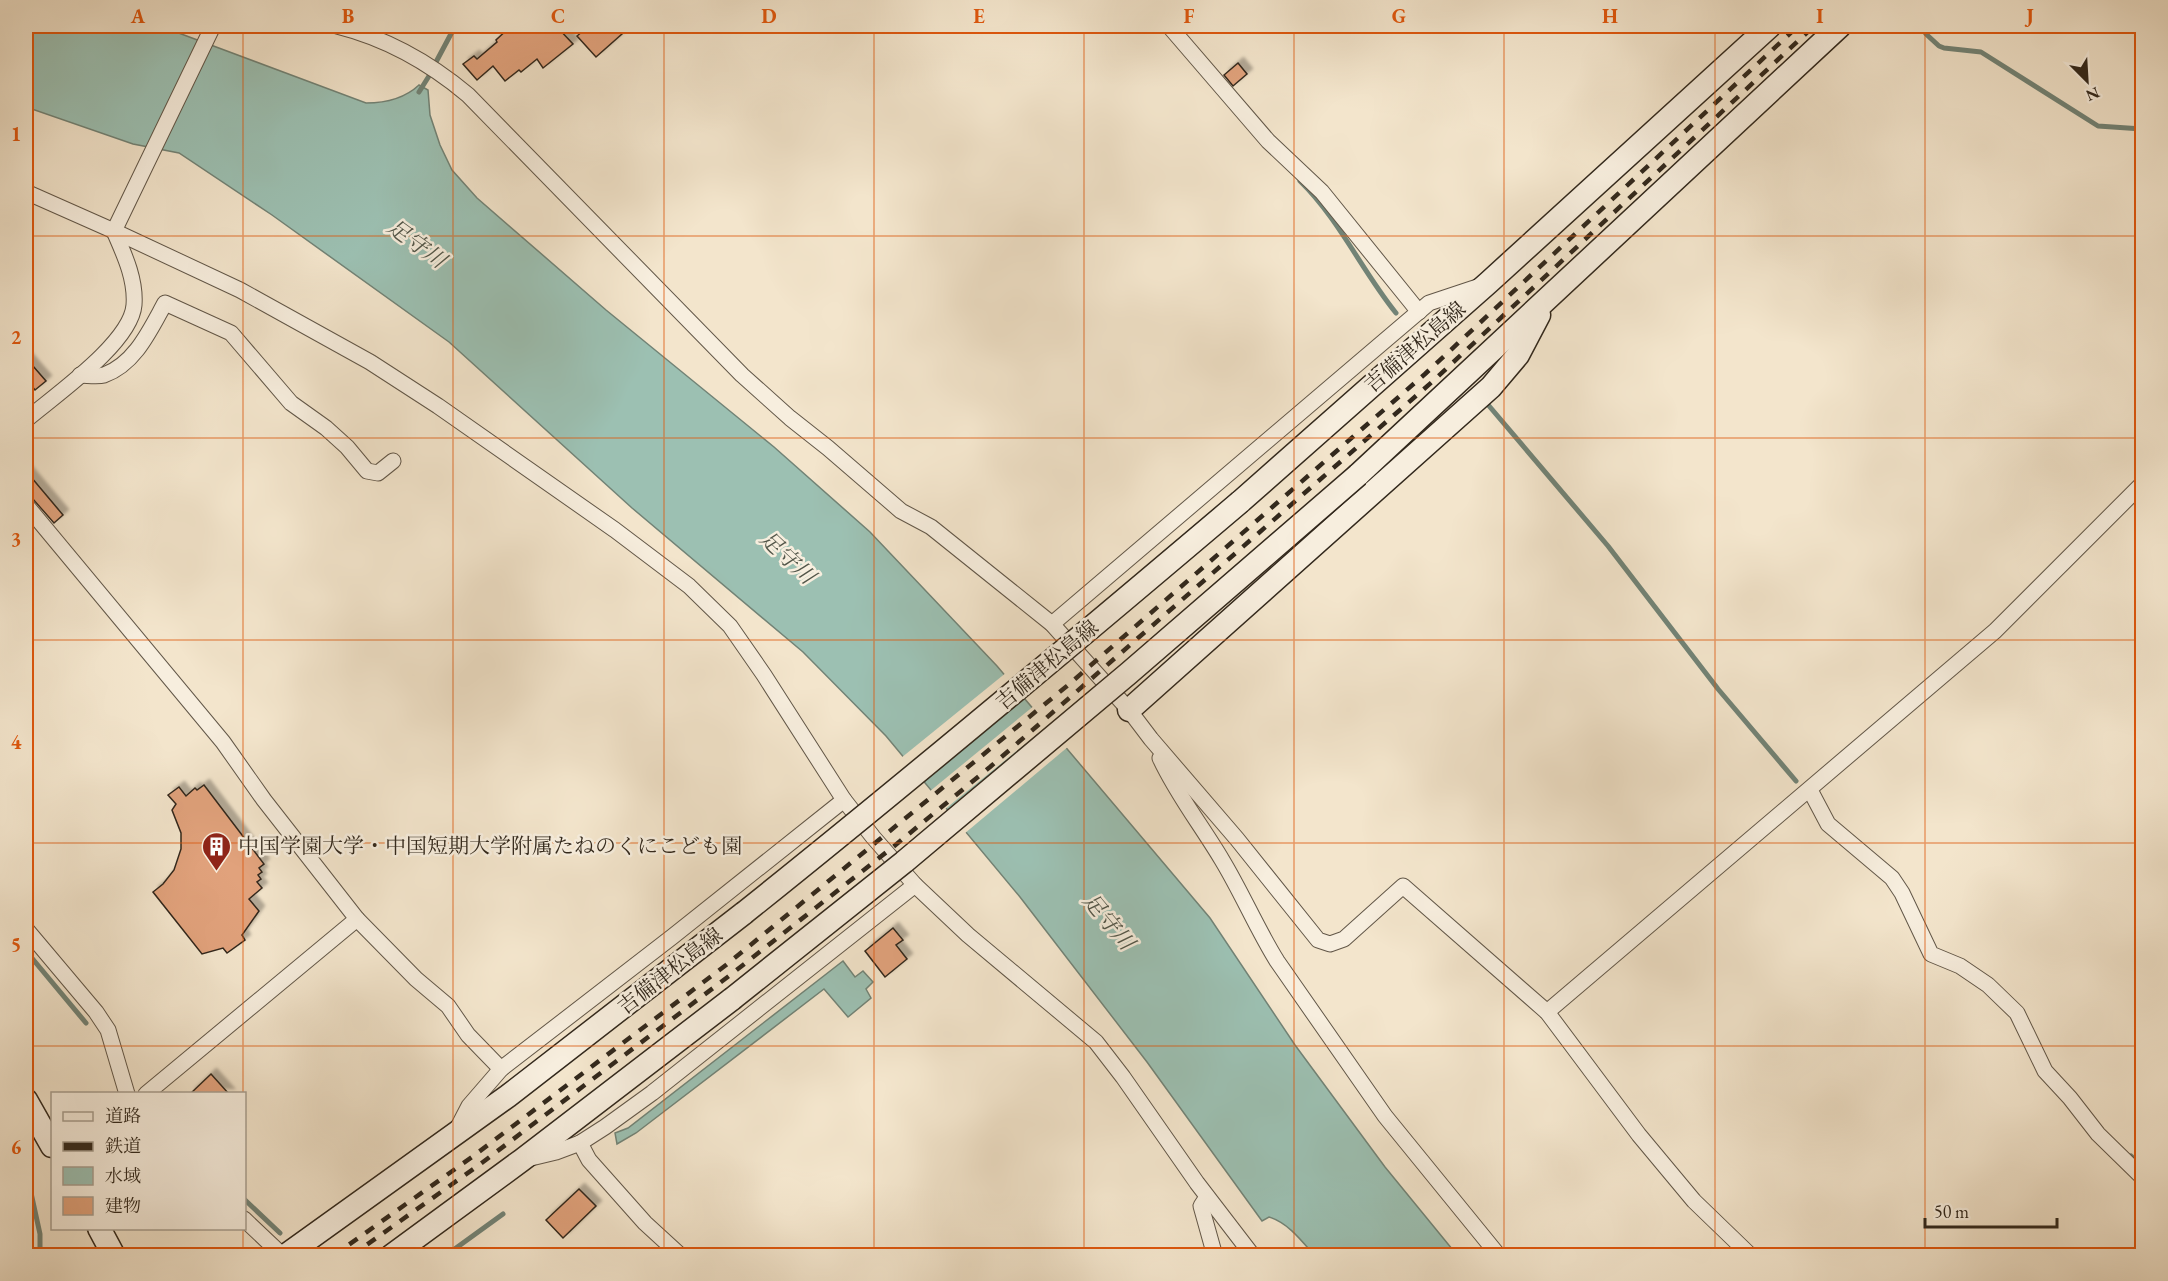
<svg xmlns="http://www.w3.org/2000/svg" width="2168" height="1281" viewBox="0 0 2168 1281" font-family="'EB Garamond','Noto Serif JP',serif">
<defs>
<filter id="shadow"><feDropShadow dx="5.5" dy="-5.5" stdDeviation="1.5" flood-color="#0004"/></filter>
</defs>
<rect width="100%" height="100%" fill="#f3e5cc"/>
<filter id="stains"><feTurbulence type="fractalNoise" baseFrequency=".00333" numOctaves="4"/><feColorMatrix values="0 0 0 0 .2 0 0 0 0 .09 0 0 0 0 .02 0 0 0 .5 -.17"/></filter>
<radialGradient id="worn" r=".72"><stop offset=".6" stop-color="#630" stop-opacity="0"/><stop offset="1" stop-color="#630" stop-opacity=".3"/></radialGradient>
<g fill="#9cc0b2" stroke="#728376" stroke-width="1.5">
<path d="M26,26h134l206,77c20,0 38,-4 53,-18l9,5 2,25 10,30 12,25 25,28 129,112 168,137 96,85 127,134 213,252 85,127 90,122 72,88h-143c-13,-15 -26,-32 -45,-38l-7,4 -115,-159 -127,-165 -134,-161 -83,-84 -171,-144 -183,-166 -177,-127 -93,-62 -46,-9 -107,-37z"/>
<path d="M843,961l12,16 8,-6 10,11 -7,7 5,9 -23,19 -24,-28 -188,144 -19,11 -2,-11 13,-5z"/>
</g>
<g fill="#f3e5cc">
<path d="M1007,672l20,24 -106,86 -20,-24z"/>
<path d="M1035,705l16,18 -107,87 -15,-18z"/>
<path d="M1053,726l16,20 -105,88 -17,-20z"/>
</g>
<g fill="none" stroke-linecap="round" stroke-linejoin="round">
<g stroke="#728376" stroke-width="5">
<path d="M435,26l17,6 -16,30"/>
<path d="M1921,26l5,8 13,12 5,2 37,4 117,74 44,3"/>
<path d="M419,92l10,-16"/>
<path d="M1300,181c39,38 62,90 96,132"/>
<path d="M1484,400l124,146 110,143 78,92"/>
<path d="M26,951l60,72"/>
<path d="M2131,1156l11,11"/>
<path d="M26,1170l14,64v22"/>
<path d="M244,1199l36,34"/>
<path d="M445,1256l58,-42"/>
</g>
</g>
<g fill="#e1a27b" stroke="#32281c" stroke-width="1.5" filter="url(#shadow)">
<path d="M524,26h32l17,18 -30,24 -6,-9 -16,13 -2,-2 -14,11 -12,-15 -16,14 -14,-16 11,-8 3,3 20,-17 -1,-2 14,-13 5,6z"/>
<path d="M589,26h42l-35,31 -19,-21z"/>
<path d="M1238,63l9,11 -14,12 -9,-11z"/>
<path d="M26,358l20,23 -11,9 -9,-11z"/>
<path d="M26,471l37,44 -9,8 -21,-24 -7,-4z"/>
<path d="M204,785l60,79 -5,4 3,4 -4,3 3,4 -4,3 5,6 -13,11 10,12 -17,24 3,5 -18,13 -4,-5 -21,6 -49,-62 10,-8 11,-14 7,-21v-16l-9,-23 4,-6 -8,-9 11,-8 7,9 9,-8 2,2z"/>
<path d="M893,928l10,12 -7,5 11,14 -22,18 -20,-26z"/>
<path d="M211,1074l18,20h-39z"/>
<path d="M579,1189l17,17 -33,32 -17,-18z"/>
</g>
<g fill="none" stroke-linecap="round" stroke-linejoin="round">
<defs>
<g id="street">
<path d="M337,26c48,12 93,37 131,69l274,280 48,43 38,30 73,63 30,16 121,97 77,86 22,29 86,100 81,101 12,4 14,-5 59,-53 144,126 92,123 55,66 57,55"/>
<path d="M1169,26l99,115 54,51 97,120"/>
<path d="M26,192l88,39 126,59 130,72 68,44 177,124 74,56 41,40 34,49 80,125 29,37 42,48 53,50 128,107 27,35 74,106 56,73"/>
<path d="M80,375c7,0 17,2 24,0 31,-11 46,-45 61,-72l66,30 60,70 35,25 21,19 20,24 11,2 15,-12"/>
<path d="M26,420c28,-24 105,-77 108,-115 2,-26 -10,-51 -20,-74l99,-205"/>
<path d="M26,505l197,237 41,58 93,119 -211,175"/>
<path d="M1052,624l377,-321 48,-16"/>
<path d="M1160,758c17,37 42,68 62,102 20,33 35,69 55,101l108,155 114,140"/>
<path d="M1810,790l18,34 64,54 10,15 29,61 29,12 28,19 29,28 28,58 25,27 28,36 44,43"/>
<path d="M357,919l59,60 32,27 20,29 33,34"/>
<path d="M26,929l70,83 12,18 19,64"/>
<path d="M1547,1012l448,-381 147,-147"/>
<path d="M456,1131l13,-25 32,-37 171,-132 172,-137"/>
<path d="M580,1143l9,17 56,63 36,33"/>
<path d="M531,1158l25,-6 24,-9 25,-16 47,-34 263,-208"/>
<path d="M1207,1197l-6,9 14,50"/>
<path d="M244,1219l39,37"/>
</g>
<g id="secondary">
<path d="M1358,475l482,-449"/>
<path d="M1240,502l248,-219 282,-257"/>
<path d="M1129,710l362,-323 27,-32 21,-40"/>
<path d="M26,1100l26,46"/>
<path d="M99,1228l15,28"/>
<path d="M285,1256l223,-160 236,-183"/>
<path d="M391,1256l131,-96 210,-161"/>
</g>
</defs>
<use href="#street" stroke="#625748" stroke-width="17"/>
<use href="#secondary" stroke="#32281c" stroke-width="25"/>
<use href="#street" stroke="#f7eede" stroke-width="15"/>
<use href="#secondary" stroke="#f7eede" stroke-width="22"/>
<g stroke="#32281c" stroke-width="4.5" stroke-dasharray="10 10" stroke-linecap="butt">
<path d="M333,1256l139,-99 254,-192 341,-279 358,-312 373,-348"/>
<path d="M351,1256l128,-91 250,-189 164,-129 97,-80 442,-385 382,-356"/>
</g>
<defs>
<g id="secondary-bridge">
<path d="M744,913c168,-134 332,-272 496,-411"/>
<path d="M732,999l172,-137 225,-189 229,-198"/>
</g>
</defs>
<use href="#secondary-bridge" stroke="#32281c" stroke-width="25" stroke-linecap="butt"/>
<use href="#secondary-bridge" stroke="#f7eede" stroke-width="22"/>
</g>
<path fill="none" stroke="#df570d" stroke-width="1.5" stroke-opacity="0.55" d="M243,26v1068M453,26v1230M664,26v1230M874,26v1230M1084,26v1230M1294,26v1230M1504,26v1230M1715,26v1230M1925,26v1230M26,236h2116M26,438h2116M26,640h2116M26,843h2116M26,1046h2116M243,1228v28"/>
<defs>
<symbol id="building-pin" viewBox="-11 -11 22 30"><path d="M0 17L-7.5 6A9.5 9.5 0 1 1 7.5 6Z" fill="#8f2418" stroke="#f7eede"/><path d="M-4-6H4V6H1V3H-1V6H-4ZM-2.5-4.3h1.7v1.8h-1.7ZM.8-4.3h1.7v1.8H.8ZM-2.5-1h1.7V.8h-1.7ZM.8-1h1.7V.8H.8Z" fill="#fff"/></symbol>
</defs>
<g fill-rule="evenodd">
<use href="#building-pin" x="200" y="830" width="33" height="45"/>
</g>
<g text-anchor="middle" stroke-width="5" stroke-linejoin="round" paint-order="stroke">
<g font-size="21" fill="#32281c" stroke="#f7eede">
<text transform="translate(1415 347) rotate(-41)" y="7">吉備津松島線</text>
<text transform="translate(1047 665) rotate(-40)" y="7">吉備津松島線</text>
<text transform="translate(670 971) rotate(-38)" y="7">吉備津松島線</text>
</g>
<g font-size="21" fill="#32281c" stroke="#f7eede" text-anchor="start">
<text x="238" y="853">中国学園大学・中国短期大学附属たねのくにこども園</text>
</g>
<g font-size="22" font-style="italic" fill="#525649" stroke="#f7eede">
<text transform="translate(417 243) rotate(36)" y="8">足守川</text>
<text transform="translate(788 557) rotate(43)" y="8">足守川</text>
<text transform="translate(1109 921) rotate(50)" y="8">足守川</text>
</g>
</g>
<rect width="2168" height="1281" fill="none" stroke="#f3e5cc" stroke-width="66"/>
<rect x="51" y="1092" width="195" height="138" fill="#f7eede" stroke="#a89f90" stroke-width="1.5"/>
<rect x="63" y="1112" width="30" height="9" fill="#f7eede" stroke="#a89f90" stroke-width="1.5"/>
<text x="105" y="1122" font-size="18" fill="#32281c">道路</text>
<rect x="63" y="1142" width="30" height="9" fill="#32281c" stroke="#a89f90" stroke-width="1.5"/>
<text x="105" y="1152" font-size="18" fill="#32281c">鉄道</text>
<rect x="63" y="1167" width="30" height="18" fill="#9cc0b2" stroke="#a89f90" stroke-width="1.5"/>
<text x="105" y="1182" font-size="18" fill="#32281c">水域</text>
<rect x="63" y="1197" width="30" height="18" fill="#e1a27b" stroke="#a89f90" stroke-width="1.5"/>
<text x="105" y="1212" font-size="18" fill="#32281c">建物</text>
<g transform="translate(2087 81) rotate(156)" stroke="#f7eede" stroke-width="4.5" paint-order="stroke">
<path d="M0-4.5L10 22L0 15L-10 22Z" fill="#32281c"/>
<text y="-9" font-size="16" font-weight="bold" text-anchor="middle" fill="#32281c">N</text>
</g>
<path d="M1925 1218v9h132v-9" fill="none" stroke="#32281c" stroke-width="3"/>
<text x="1934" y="1218" font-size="18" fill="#32281c" stroke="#f7eede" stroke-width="4.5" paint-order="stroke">50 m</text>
<rect x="33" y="33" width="2102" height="1215" fill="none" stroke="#df570d" stroke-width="2"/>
<g font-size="20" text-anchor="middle" font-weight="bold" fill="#df570d">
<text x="138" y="23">A</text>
<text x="348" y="23">B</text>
<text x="558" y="23">C</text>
<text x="769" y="23">D</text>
<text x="979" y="23">E</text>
<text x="1189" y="23">F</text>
<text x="1399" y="23">G</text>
<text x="1610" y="23">H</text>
<text x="1820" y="23">I</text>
<text x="2030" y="23">J</text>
<text x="16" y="141">1</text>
<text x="16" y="344">2</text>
<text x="16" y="546">3</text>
<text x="16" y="749">4</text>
<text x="16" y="951">5</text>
<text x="16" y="1154">6</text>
</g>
<rect width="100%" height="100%" filter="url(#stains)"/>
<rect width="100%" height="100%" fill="url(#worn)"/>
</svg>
